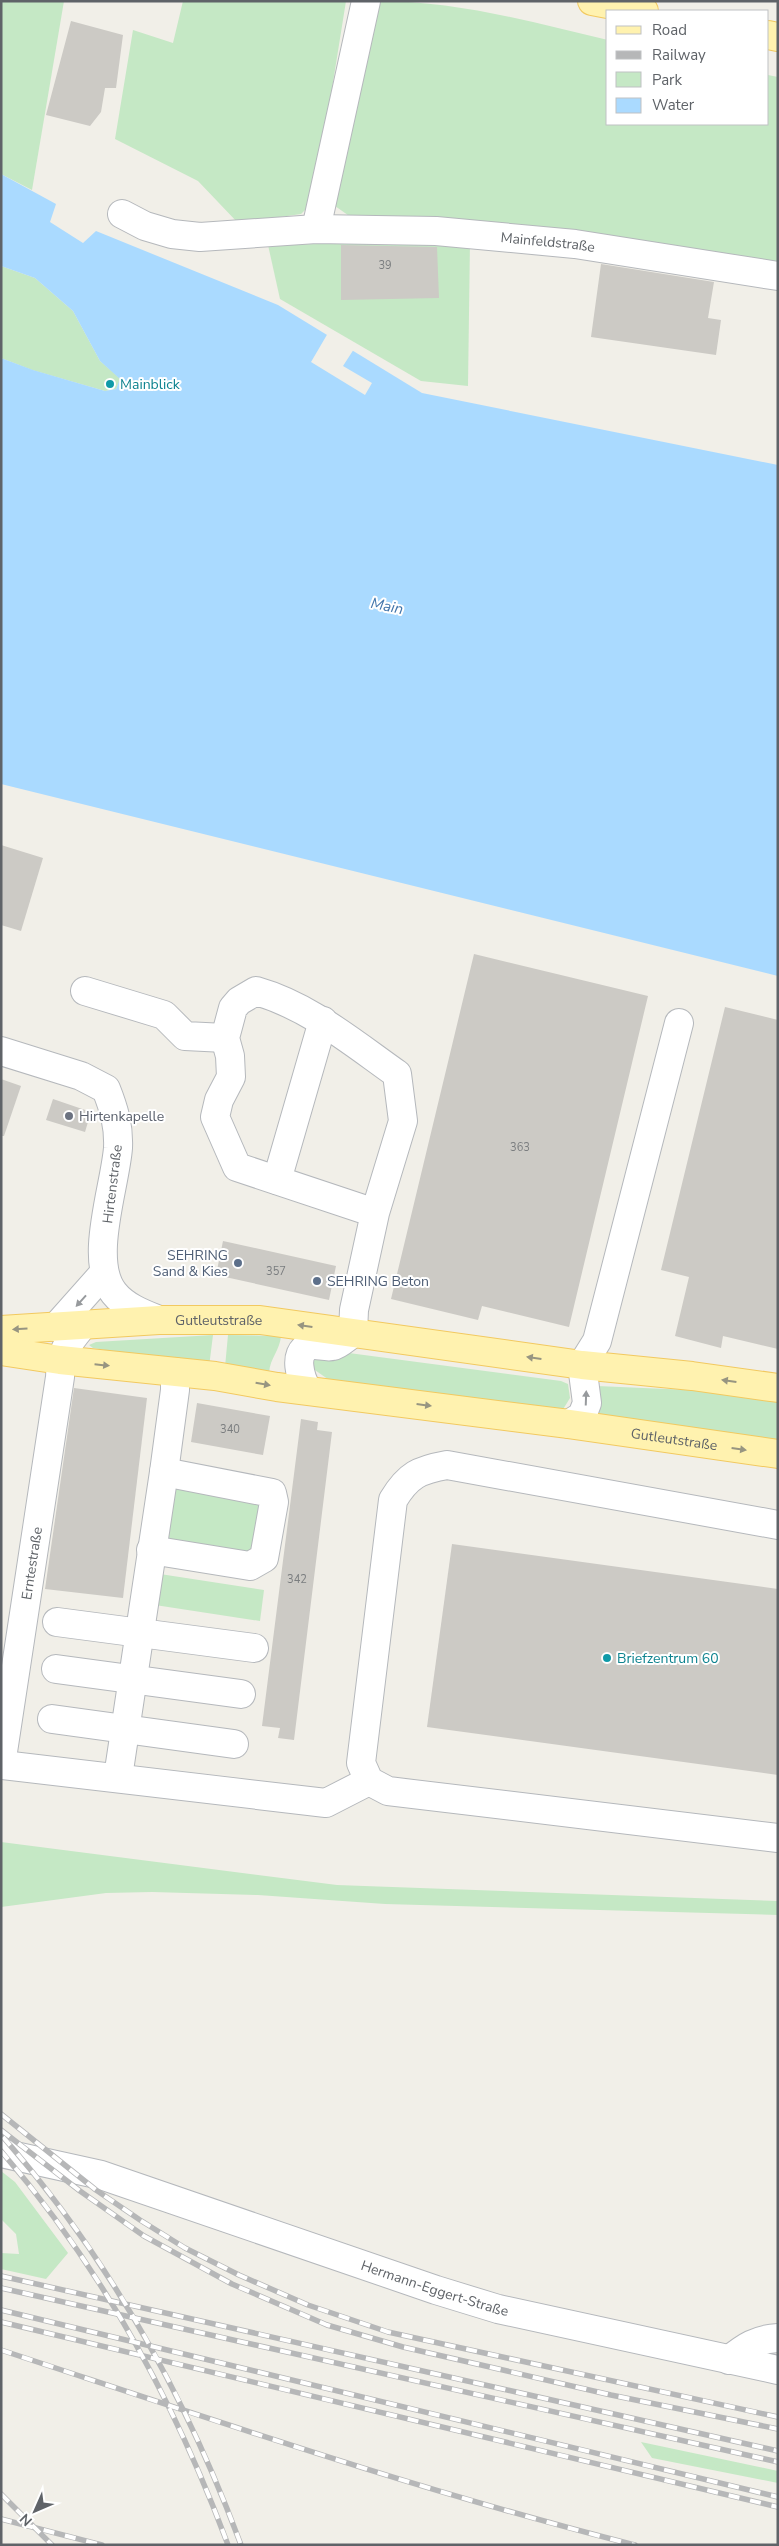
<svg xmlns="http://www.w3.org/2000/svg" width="779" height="2546" viewBox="0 0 779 2546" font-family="'Nunito Sans',sans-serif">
<rect width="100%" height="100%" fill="#f1efe8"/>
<g fill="#c5e8c5">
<path d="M1,1h63l-32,189 -31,-16z"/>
<path d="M183,1h163l-32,200 -13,13 -63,9 -40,-42 -83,-42 18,-109 40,13z"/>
<path d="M379,1c78,0 153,21 229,39v84h160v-49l10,2v192l-423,-49 -20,-14z"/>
<path d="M470,241l-2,145 -47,-5 -141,-82 -12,-54z"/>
<path d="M1,266l34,12 38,33 27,50 21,18 -5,10 -11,2 -73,-21 -31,-12z"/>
<path d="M213,1335l-4,32 -116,-19 -4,-3 7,-3z"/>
<path d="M228,1335l53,1c-1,14 -11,22 -12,37l-44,-6z"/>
<path d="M326,1350l235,31 7,3 2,14 -8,13 -230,-29 -20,-14c0,-10 5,-14 14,-18z"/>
<path d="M597,1386l93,4 88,12v40l-187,-26z"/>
<path d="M174,1487l91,14 -8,52 -90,-13z"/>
<path d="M160,1574l104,16 -4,31 -105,-16z"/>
<path d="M1,1842l336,43 441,16v14l-393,-11 -127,-9 -106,-3 -46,1 -105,14z"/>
<path d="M1,2171l14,11 53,71 -22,26 -45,-10v-16l18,1 -3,-20 -15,-15z"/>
<path d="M641,2442l137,29v12l-126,-25z"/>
</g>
<path fill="#aadaff" d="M1,174l55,30 -6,18 33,21 13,-12 182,74 144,88 356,72v511l-777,-192v-426l32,12 72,21 11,-2 4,-10 -20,-18 -27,-50 -38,-33 -34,-12z"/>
<path fill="#f1efe8" d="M328,333l26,16 -11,17 29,17 -7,12 -54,-33z"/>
<g fill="#cccac5">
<path d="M71,21l52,14 -7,53h-11l-4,24 -11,14 -44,-11z"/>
<path d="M341,245l96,2 2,51 -98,2z"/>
<path d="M601,264l113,18 -6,36 13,2 -5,35 -125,-18z"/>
<path d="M1,845l42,13 -22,73 -20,-6z"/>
<path d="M474,954l174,42 -79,331 -87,-21 -4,14 -87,-21z"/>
<path d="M725,1007l53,13v329l-55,-13 -2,12 -46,-12 14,-59 -28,-7z"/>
<path d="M1,1079l20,7 -17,50h-3z"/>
<path d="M53,1099l38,13 -6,20 -39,-12z"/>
<path d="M223,1241l113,25 -7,34 -113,-25z"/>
<path d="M74,1388l73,10 -24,200 -78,-9z"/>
<path d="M197,1403l73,13 -7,39 -72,-13z"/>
<path d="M301,1419l17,3 -1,8 15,2 -38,308 -16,-2 2,-10 -18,-2z"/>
<path d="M452,1544l326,45v186l-351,-48z"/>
</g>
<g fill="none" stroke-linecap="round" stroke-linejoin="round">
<defs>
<g id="minor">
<path id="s1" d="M122,214l23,12 27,8 28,3 116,-8 120,2 139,13 203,32"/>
<path d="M316,229l50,-228"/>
<path d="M85,991l79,24 21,21 40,2"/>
<path d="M1,1051l80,25 25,13c8,20 13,37 12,59 -3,39 -30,113 -4,145 11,14 30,21 45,27"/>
<path d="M277,1180l46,-159"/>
<path d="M56,1327l48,-54"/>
<path d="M307,1389c-6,-10 -15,-36 2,-43 7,-3 16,2 24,0 6,-1 14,-9 20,-13l1,-23 21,-97 28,-92 -6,-47c-44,-31 -88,-68 -141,-83l-17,10 -6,7 -8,30 5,18 1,21 -12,23 -4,17 22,50 138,46"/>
<path d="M569,1424l13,-8 5,-13 -5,-38 15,-24 82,-318"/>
<path d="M778,1525l-331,-60c-28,5 -39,10 -54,35l-32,263 8,18 19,10 390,47"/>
<path d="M151,1550l99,16 14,-8 10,-56 -2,-9 -108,-21"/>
<path d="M57,1622l197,26"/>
<path d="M56,1669l185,25"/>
<path d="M52,1719l182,25"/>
<path id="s2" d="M1,1765l59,-388c0,-25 8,-34 23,-52"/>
<path d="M3,1765l323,38 43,-22"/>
<path d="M118,1777l46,-305 11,-82v-18"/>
<path id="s3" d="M1,2153l100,22 335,115 62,19 280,61"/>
<path d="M729,2360c16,-13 28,-21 49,-22"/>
</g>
<g id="major">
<path d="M592,1l52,10"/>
<path d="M768,35l10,2"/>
<path id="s4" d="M1,1330l158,-10h101l322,45 110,11 86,12"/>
<path id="s5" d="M1,1351l59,9 155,16 62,11 292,37 209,30"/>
</g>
</defs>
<use href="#minor" stroke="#b5b8bc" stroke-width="30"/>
<use href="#major" stroke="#f2c960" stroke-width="30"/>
<use href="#minor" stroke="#fff" stroke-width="28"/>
<use href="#major" stroke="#fff2af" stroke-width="28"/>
<defs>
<g id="rail">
<path d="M1,2114l95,76 44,30 45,28 54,27 69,30 80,27 390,85"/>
<path d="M1,2130l79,61 64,45 88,48 95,41 76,22 208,48 167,34"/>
<path d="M3,2137c106,121 182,257 238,408"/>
<path d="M1,2151c100,116 174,251 227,394"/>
<path d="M1,2276l777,175"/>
<path d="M1,2288l777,174"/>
<path d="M1,2310l777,187"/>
<path d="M1,2322l777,185"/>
<path d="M1,2350c210,69 419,141 634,195"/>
<path d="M1,2494l51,51"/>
<path d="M1,2519l101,26"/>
</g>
</defs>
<use href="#rail" stroke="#b6b7b8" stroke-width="5.5"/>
<use href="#rail" stroke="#fff" stroke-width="4" stroke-dasharray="11" stroke-linecap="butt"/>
</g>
<defs><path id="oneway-solid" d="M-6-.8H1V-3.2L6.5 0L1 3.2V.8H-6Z" transform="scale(1.25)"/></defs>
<g fill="#979a9d">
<use href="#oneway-solid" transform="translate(81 1301) rotate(132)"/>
<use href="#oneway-solid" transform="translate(586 1398) rotate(-88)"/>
</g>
<g fill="#979581">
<use href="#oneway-solid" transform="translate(305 1326) rotate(-172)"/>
<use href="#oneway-solid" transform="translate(20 1329) rotate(177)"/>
<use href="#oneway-solid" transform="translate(534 1358) rotate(-172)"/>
<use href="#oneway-solid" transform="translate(102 1365) rotate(6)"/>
<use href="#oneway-solid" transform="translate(729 1381) rotate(-172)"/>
<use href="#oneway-solid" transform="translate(263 1384) rotate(10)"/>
<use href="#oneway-solid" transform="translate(424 1405) rotate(7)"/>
<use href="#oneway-solid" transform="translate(739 1449) rotate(8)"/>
</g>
<g fill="#0f9aa8" stroke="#fff" stroke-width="2">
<circle cx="110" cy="384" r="5"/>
<circle cx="607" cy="1658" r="5"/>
</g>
<circle fill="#6b7280" stroke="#fff" stroke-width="2" cx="69" cy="1116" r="5"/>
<g fill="#5c6f8a" stroke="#fff" stroke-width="2">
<circle cx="238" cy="1263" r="5"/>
<circle cx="317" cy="1281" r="5"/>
</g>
<g text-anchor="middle" stroke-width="4" stroke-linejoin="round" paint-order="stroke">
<g font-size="11" fill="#7a7d7f">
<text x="385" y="269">39</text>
<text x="520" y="1151">363</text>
<text x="276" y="1275">357</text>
<text x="230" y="1433">340</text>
<text x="297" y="1583">342</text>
</g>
<g font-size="14" fill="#5f6368" stroke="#fff">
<text dy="5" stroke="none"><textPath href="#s1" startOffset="431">Mainfeldstraße</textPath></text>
<text transform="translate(112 1184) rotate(-83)" y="5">Hirtenstraße</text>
<text dy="5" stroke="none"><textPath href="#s4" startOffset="218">Gutleutstraße</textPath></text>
<text dy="5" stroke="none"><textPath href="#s5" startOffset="679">Gutleutstraße</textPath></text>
<text dy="5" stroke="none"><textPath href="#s2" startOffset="204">Erntestraße</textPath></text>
<text dy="5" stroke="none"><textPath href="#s3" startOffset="455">Hermann-Eggert-Straße</textPath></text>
</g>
<g font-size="14" fill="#0d838f" stroke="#fff" text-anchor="start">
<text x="120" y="389">Mainblick</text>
<text x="617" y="1663">Briefzentrum 60</text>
</g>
<g font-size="14" fill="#5b616d" stroke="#fff" text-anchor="start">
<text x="79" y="1121">Hirtenkapelle</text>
</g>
<g font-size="14" fill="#4e5e75" stroke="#fff" text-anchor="end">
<text x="228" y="1260">SEHRING<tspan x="228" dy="16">Sand &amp; Kies</tspan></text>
<text x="327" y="1286" text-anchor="start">SEHRING Beton</text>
</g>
<g font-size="15" font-style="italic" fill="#4174aa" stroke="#fff">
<text transform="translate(387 606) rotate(12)" y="5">Main</text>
</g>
</g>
<rect width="779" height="2546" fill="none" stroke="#5f6368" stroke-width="5"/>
<rect x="606" y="10" width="162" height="115" fill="#ffffff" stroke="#bfc1c3"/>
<rect x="616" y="26" width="25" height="8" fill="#fff2af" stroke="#bfc1c3"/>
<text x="652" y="35" font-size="15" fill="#5f6368">Road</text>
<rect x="616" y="51" width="25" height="8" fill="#b6b7b8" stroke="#bfc1c3"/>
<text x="652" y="60" font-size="15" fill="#5f6368">Railway</text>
<rect x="616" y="72" width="25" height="15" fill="#c5e8c5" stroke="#bfc1c3"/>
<text x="652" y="85" font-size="15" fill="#5f6368">Park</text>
<rect x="616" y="98" width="25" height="15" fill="#aadaff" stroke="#bfc1c3"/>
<text x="652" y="110" font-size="15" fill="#5f6368">Water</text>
<g transform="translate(35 2511) rotate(225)" stroke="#ffffff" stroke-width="4" paint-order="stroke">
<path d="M0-4L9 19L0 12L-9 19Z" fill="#5f6368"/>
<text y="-8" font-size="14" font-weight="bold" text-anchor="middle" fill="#5f6368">N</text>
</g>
</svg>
